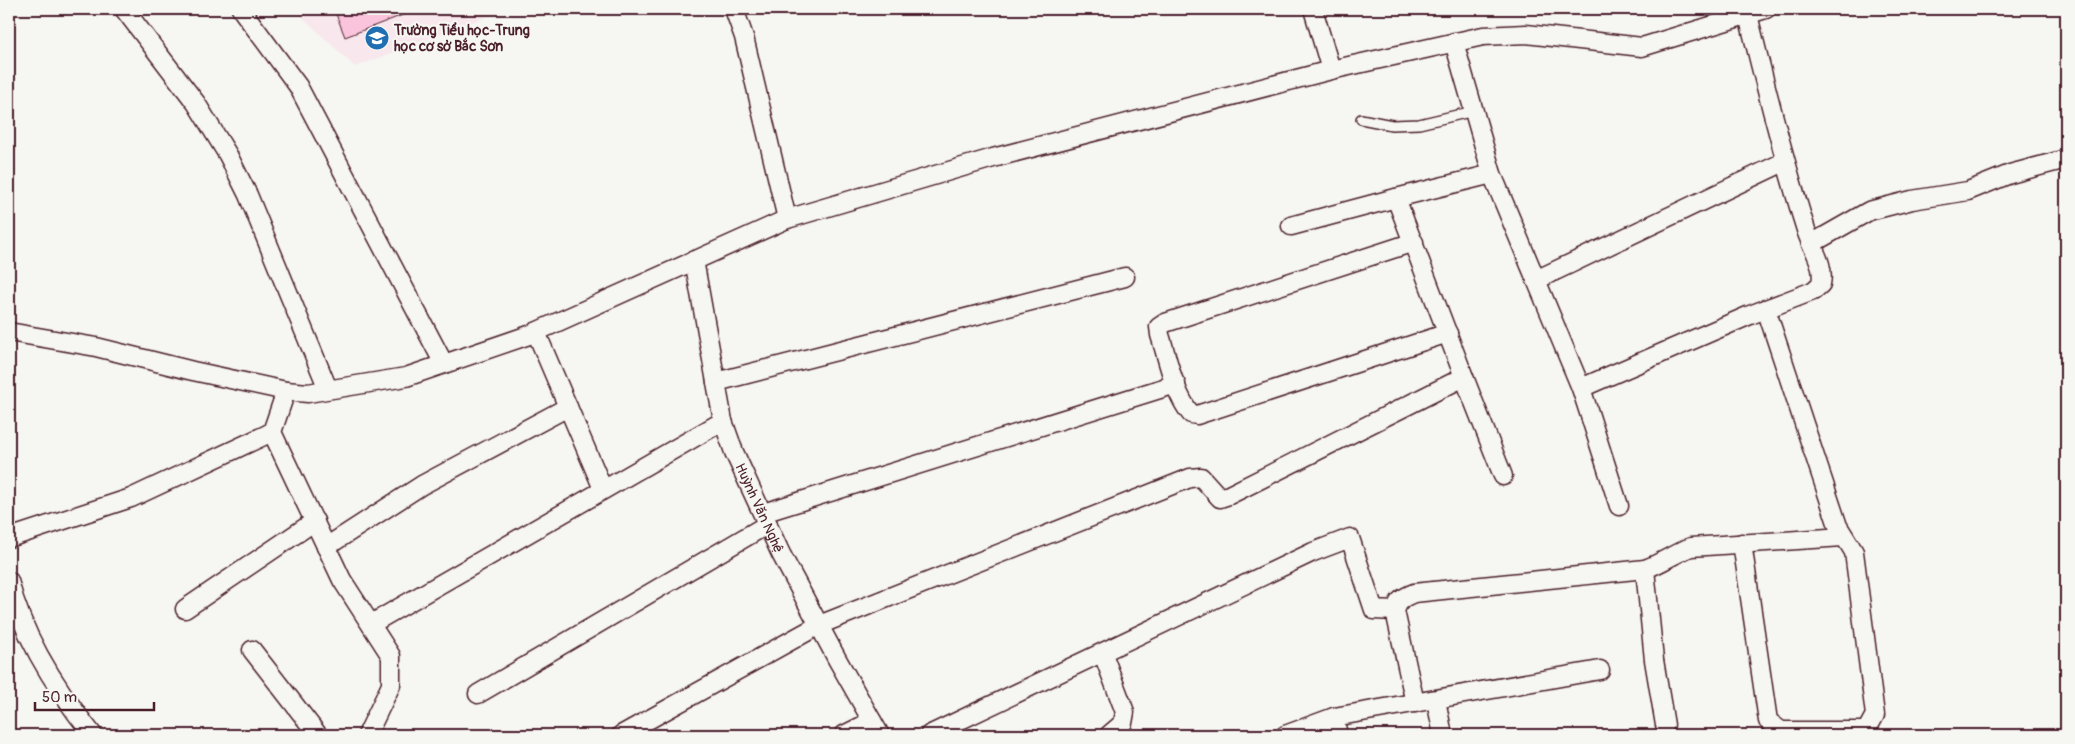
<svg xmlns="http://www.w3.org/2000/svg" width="2075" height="744" viewBox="0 0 2075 744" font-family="Pangolin,sans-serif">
<rect width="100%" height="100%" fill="#f6f6f2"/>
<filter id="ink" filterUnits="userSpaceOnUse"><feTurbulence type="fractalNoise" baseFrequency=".02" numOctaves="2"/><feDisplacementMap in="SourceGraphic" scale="10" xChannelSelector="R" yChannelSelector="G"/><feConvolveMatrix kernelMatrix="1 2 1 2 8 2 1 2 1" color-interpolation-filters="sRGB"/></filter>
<g filter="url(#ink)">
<path fill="#f8e7ec" d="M294,9h212l-151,58z"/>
<path fill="#fbc4dd" stroke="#4a1f2b" d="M334,9h81l1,1 -71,27z"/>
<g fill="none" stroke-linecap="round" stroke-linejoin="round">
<defs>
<path id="lane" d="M1361,119l31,6 27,-1 55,-13"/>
<g id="street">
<path d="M124,9l72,94 32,52 20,40 80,194"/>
<path d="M241,9l57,77 146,278"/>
<path d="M734,9l10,28 43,182"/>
<path d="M1313,9l18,61"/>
<path d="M1454,42l38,132 89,214 38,118"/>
<path d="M1396,198l96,-24"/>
<path d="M1414,242l-249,81 -6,4 1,8c8,25 14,58 31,79l6,1 251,-82"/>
<path d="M1811,244l58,-33 43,-11 56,-9 42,-17 56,-15"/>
<path id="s1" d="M694,260l29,161 11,31 47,102 56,105 43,76"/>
<path d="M1536,280l248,-118"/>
<path d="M1766,309l72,217 16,26 21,163 -11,20"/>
<path d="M9,332l87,15 97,24 93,20 22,2 98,-16 123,-42 258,-116 206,-61 338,-88 152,-34 43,-2 116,13 124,-38"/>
<path d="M536,332l67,157"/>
<path d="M1464,377l39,99"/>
<path d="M716,382l409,-105"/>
<path d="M1581,388l169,-73 63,-24 8,-7c4,-19 -8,-34 -14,-51 -23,-72 -41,-144 -59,-218"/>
<path d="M286,391l-14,41 70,148 49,76v29l-24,50"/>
<path d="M763,513l413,-129"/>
<path d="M9,538l122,-40 141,-66"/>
<path d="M1742,543l26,178 13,10h85"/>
<path d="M326,547l96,-62 146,-78"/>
<path d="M1645,569l9,91 11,65"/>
<path d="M9,581c14,57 48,109 84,154"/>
<path d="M185,609l130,-88"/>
<path d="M371,624l352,-203"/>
<path d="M252,650l66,85"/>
<path d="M1103,654l22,58 -2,11 -14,12"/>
<path d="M478,694l290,-170"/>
<path d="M1436,700l7,35"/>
<path d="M1415,703l-20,-92c3,-11 9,-14 19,-18l231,-24c17,-6 30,-16 46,-22l152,-10"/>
<path d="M1334,717l4,18"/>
<path d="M621,735l198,-110 371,-147 11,-1 19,21 9,-3 235,-118 -68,-179 -105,28"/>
<path d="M844,735l28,-14"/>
<path d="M929,735l384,-183 37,-14 24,72 21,1"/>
<path d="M1285,735l49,-18 266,-47"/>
</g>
</defs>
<use href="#lane" stroke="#4a1f2b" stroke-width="12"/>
<use href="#street" stroke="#4a1f2b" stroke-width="21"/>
<use href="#lane" stroke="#f6f6f2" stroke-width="9"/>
<use href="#street" stroke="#f6f6f2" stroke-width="18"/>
</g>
</g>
<defs>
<symbol id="school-disc" viewBox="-11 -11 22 22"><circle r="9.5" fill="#1f6fb2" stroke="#f6f6f2"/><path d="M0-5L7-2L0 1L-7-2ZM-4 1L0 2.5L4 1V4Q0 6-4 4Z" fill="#fff"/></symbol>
</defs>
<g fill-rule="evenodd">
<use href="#school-disc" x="363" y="24" width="28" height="28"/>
</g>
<g text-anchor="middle" stroke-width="4.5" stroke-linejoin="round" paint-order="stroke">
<g font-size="14" font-weight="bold" fill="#4a1f2b" stroke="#f6f6f2" text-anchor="start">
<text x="394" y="35">Trường Tiểu học-Trung<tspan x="394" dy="16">học cơ sở Bắc Sơn</tspan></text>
</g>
<g font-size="14" fill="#4a1f2b" stroke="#f6f6f2">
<text dy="5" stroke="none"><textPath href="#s1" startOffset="258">Huỳnh Văn Nghệ</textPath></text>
</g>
</g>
<rect width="2075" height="744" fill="none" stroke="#f6f6f2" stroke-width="30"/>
<rect x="15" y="15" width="2045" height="714" fill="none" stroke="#4a1f2b" stroke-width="2" filter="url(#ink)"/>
<path d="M35 702v8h119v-8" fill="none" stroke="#4a1f2b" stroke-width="2.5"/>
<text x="42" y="702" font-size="15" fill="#4a1f2b" stroke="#f6f6f2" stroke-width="4" paint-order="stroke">50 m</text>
</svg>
